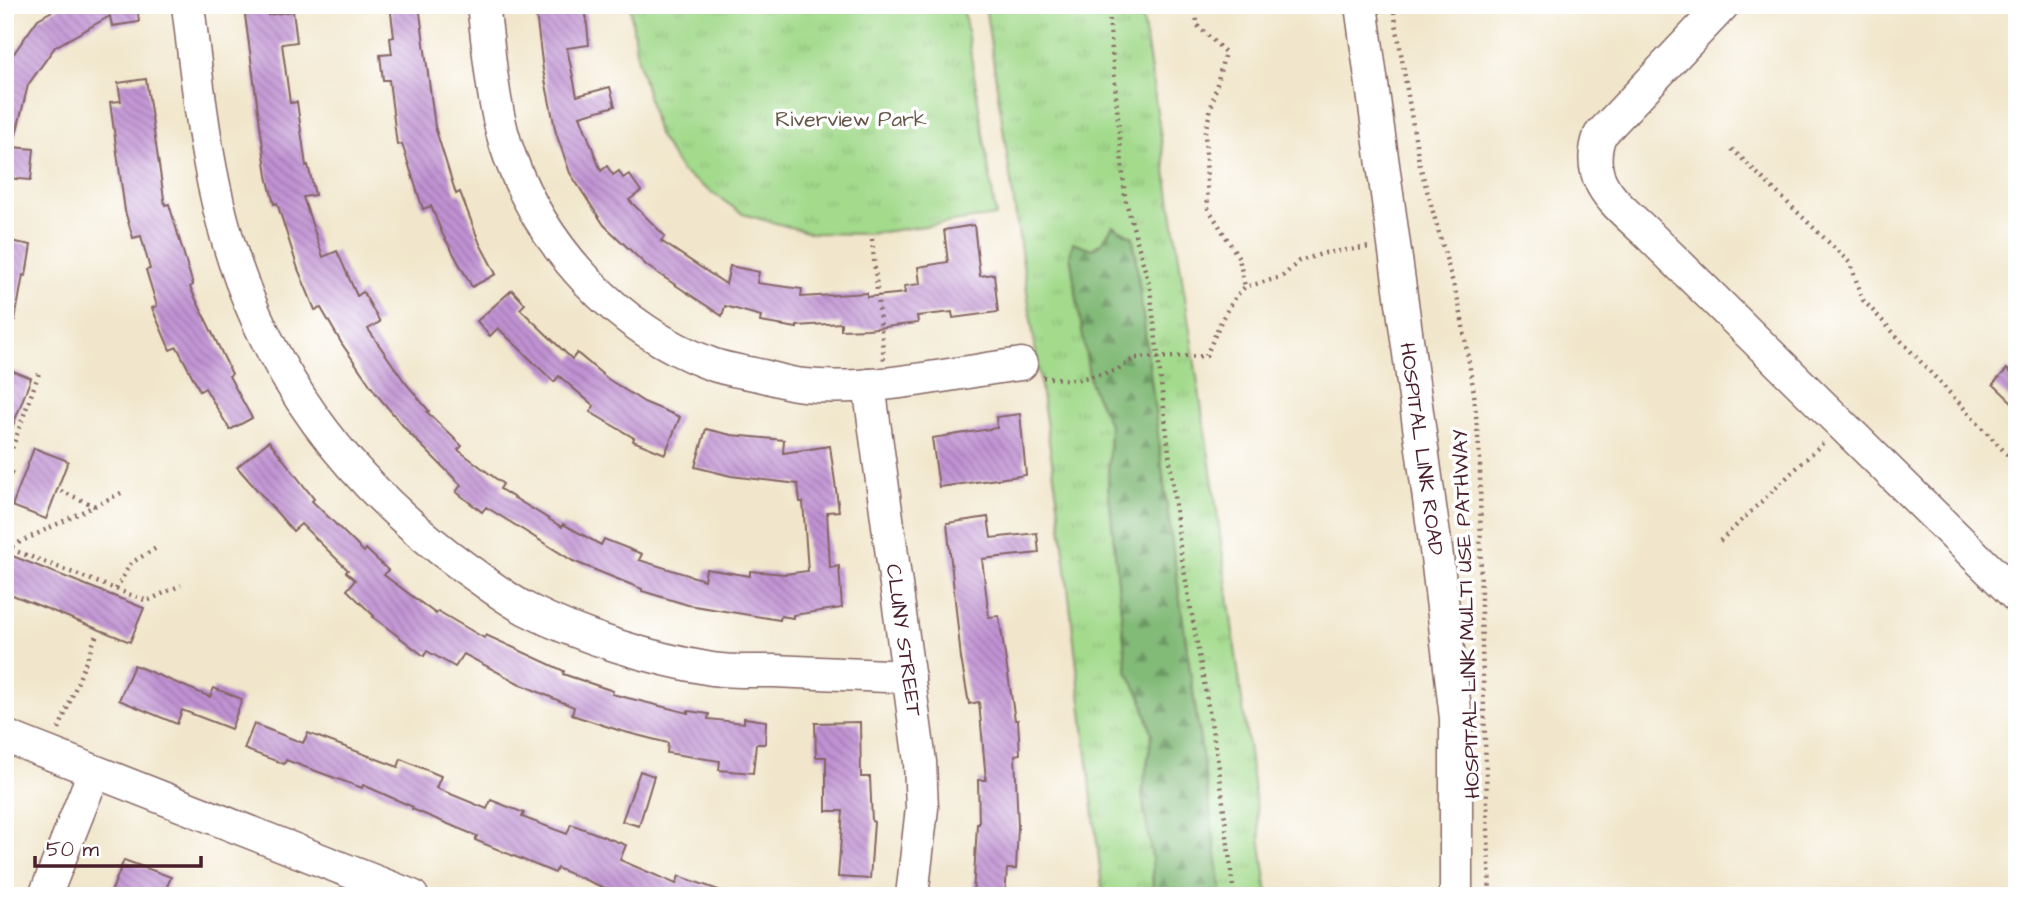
<svg xmlns="http://www.w3.org/2000/svg" width="2022" height="901" viewBox="0 0 2022 901" font-family="'Architects Daughter',sans-serif">
<defs>
<pattern id="grass-tufts" width="24" height="20" patternUnits="userSpaceOnUse" patternTransform="scale(1.75)"><rect width="24" height="20" fill="#a3da8c"/><path d="M3 7l-1-3M5 7V3M7 7l1-3M15 17l-1-3M17 17v-4M19 17l1-3" fill="none" stroke="#8ebb79"/></pattern>
<pattern id="forest-firs" width="22" height="20" patternUnits="userSpaceOnUse" patternTransform="scale(1.75)"><rect width="22" height="20" fill="#82ba78"/><path d="M5 1l3.5 6h-7zM16 11l3.5 6h-7z" fill="#6c9763"/></pattern>
<pattern id="building-back-hatch" width="6" height="6" patternUnits="userSpaceOnUse" patternTransform="scale(1.75)"><rect width="6" height="6" fill="#c092d3"/><path d="M-1 5l2 2M0 0l6 6M5-1l2 2" fill="none" stroke="#9e77ab"/></pattern>
</defs>
<rect width="100%" height="100%" fill="#fff"/>
<filter id="ink" filterUnits="userSpaceOnUse"><feTurbulence type="fractalNoise" baseFrequency=".0143" numOctaves="2"/><feDisplacementMap in="SourceGraphic" scale="14" xChannelSelector="R" yChannelSelector="G"/><feConvolveMatrix kernelMatrix="1 2 1 2 8 2 1 2 1" color-interpolation-filters="sRGB"/></filter>
<filter id="wash" filterUnits="userSpaceOnUse"><feTurbulence type="fractalNoise" baseFrequency=".00686" numOctaves="4" result="noise"/><feDisplacementMap in="SourceGraphic" scale="28" xChannelSelector="R" yChannelSelector="G"/><feGaussianBlur stdDeviation="1.57" result="paint"/><feColorMatrix in="noise" values="0 0 0 0 0 0 0 0 0 0 0 0 0 0 0 0 0 1.4 0 .05"/><feComposite in="paint" operator="in"/></filter>
<g filter="url(#wash)">
<rect width="100%" height="100%" fill="#f1e6cb"/>
<g fill="url(#grass-tufts)" stroke="#767c5c" stroke-width="2">
<path d="M630,5h333l33,211 -128,18 -57,-1 -68,-19 -62,-43 -23,-37 -22,-83z"/>
<path d="M985,5h156l74,492 53,399h-46l-54,-381 -35,-278 -32,6 -9,6 -2,133 20,44 -2,58 19,187 15,28 10,35 -10,61 10,63 1,38h-50l-43,-379z"/>
</g>
<path fill="url(#forest-firs)" stroke="#666c52" stroke-width="2" d="M1113,226l20,11 35,278 54,381h-69l-1,-38 -10,-63 10,-61 -10,-35 -15,-28 -19,-187 2,-58 -20,-44 -20,-127 3,-13 19,7 9,-6z"/>
<g id="blocks">
<g fill="url(#building-back-hatch)">
<path d="M63,5h74l2,17 -27,4 -2,-10 -55,31 -27,38 -15,62 21,2 -3,31 -26,-2v-112l33,-47z"/>
<path d="M266,5l2,10 25,-4 4,31 -15,2 8,59 7,-1 9,64 2,-1 7,30 -12,2 20,60 14,-6 20,45 6,-4 17,30 -12,7 36,52 25,30 -2,1 35,34 -4,4 45,34 -3,5 62,38 1,-3 38,21 3,-6 38,15 -3,6 65,20 2,-11 44,7v-5l35,3 23,-3 -5,-69h-3l-2,-18 -67,-8 -36,-9 11,-38 25,6 53,5 -1,13 47,-7 9,65 -12,1 3,56 9,-2 3,42 -49,7v3l-12,-2 -1,4 -92,-15 -46,-14v-2l-69,-28 -87,-54 -4,5 -26,-20 5,-7 -52,-52 -32,-38 -35,-51 -21,-36 -6,2 -17,-41 -21,-66 -3,1 -7,-28 -23,-168z"/>
<path d="M390,5h29l16,122 21,67 4,-2 20,52 16,30 -24,13 -30,-54 -11,-27 -8,3 -21,-65 -5,1 -8,-65h-6l-3,-25 12,-1 -2,-16 4,-1z"/>
<path d="M535,5h50l4,40 -22,3 10,48 33,-9 5,19 -35,10 21,55 6,-5 6,9 6,-4 4,7 6,-4 12,17 -12,9 36,36 -4,5 65,43 4,-18 29,6 -2,11 45,6 -1,8 66,-4v4l38,-4 -1,-7 16,-2 -2,-17 30,-5 -4,-32 30,-5 6,51 14,-2 4,38 -45,6 -1,-6 -35,4 1,7 -50,6 -27,1v-7l-44,3v2l-37,-6 1,-6 -36,-10 -3,10 -75,-50 -43,-41 -34,-52 -14,-40 -13,-63z"/>
<path d="M146,79l19,126 4,-1 24,81 -3,2 42,87 -3,2 23,42 -22,12 -25,-42 -5,3 -23,-44 -7,3 -18,-42 5,-2 -11,-36 4,-1 -9,-33 -8,2 -8,-27 -15,-109 11,-1 -3,-18z"/>
<path d="M5,240l26,5 -5,31 -3,-1 -8,45 -10,-1z"/>
<path d="M512,290l13,14 -5,5 52,50 5,-6 31,26 36,23 36,15 -15,37 -32,-13 1,-3 -44,-26 4,-6 -35,-30 -5,6 -56,-54 -8,8 -13,-15z"/>
<path d="M5,368l26,10 -24,63h-2z"/>
<path d="M2007,369l10,10v28l-24,-23z"/>
<path d="M1020,414l6,61 -87,12 -7,-49 65,-10 -1,-11z"/>
<path d="M269,441l45,58 -2,2 52,51 2,-3 22,21 -4,5 52,39 2,-3 46,27 2,-3 78,36 -1,3 50,17 -1,3 76,19v-2l21,3 -1,5 36,4v-5l22,3 -1,23h-9l-3,29 -34,-3 1,-9 -53,-8 1,-10 -47,-12 -49,-16 2,-8 -54,-23 -56,-30 -9,13 -28,-16 -3,5 -51,-39 1,-1 -27,-26 8,-10 -9,-8 2,-2 -47,-46 -8,7 -56,-64z"/>
<path d="M34,448l34,13 -22,58 -34,-13z"/>
<path d="M988,517l3,21 46,-5 2,20 -57,6 7,58 10,-1 16,104h3l2,34 -5,1 3,71 -2,43h-9l-2,27h-32l4,-72h2l-1,-44h8l-7,-78 -10,2 -8,-46 -14,-135z"/>
<path d="M5,553l139,55 -14,34 -125,-50z"/>
<path d="M134,665l76,32 4,-9 28,11 -11,30 -49,-19 -5,14 -58,-24z"/>
<path d="M860,722l1,55h9l2,44 2,1 -4,57 -32,-2 5,-66h-17v-54h-10l-1,-34z"/>
<path d="M254,724l49,19 5,-10 90,34 3,-8 40,17 -5,12 51,21 4,-9 33,13 -2,4 45,17 4,-10 55,21 -6,15 56,24 3,-8 48,17v3h-103l-67,-28 -2,5 -80,-33 2,-4 -65,-27 1,-2 -43,-19 -7,-3 -1,3 -76,-28 -2,4 -40,-15z"/>
<path d="M640,771l14,5 -15,50 -17,-5z"/>
<path d="M124,860l47,17 -8,19h-42l-10,-4z"/>
</g>
</g>
</g>
<g filter="url(#ink)">
<use href="#blocks" fill-opacity="0" stroke="#846563" stroke-width="2"/>
<g fill="none" stroke-linecap="round" stroke-linejoin="round">
<defs>
<g id="minor">
<path d="M188,5c11,92 20,188 53,275 44,119 122,214 224,288 20,14 40,30 61,41 55,28 125,50 186,60 20,3 42,2 62,2 45,2 90,4 135,6"/>
<path d="M483,5c7,50 9,104 27,152 34,92 107,172 201,207 16,6 35,8 52,12 13,3 27,8 41,9 69,7 148,-12 217,-21"/>
<path d="M1361,5l76,552 19,161v178"/>
<path d="M1723,5l-123,130c-18,49 20,71 51,102l366,360"/>
<path d="M869,385l51,377 2,46 -10,88"/>
<path d="M5,736l407,160"/>
<path d="M45,896l49,-124"/>
</g>
</defs>
<use href="#minor" stroke="#846563" stroke-width="35"/>
<g stroke="#846563" stroke-width="4.5" stroke-dasharray="2 5" stroke-linecap="butt">
<path d="M1108,5l17,193 25,90 30,259 39,221 15,128"/>
<path d="M1196,5l1,20 28,27 -20,80 3,76 31,50 6,29"/>
<path d="M1393,5l26,157 41,146 14,85 6,66 1,157 9,280"/>
<path d="M1732,149l118,114 13,37 154,165"/>
<path d="M872,239l12,121"/>
<path d="M1043,377l32,3 40,-9 20,-13 71,-2 16,-37 15,-24 8,-8 37,-10 17,-16 26,-8 45,-6"/>
<path d="M5,468l35,-98"/>
<path d="M5,470l11,5"/>
<path d="M61,491l34,15"/>
<path d="M1720,541l104,-99"/>
<path d="M5,547l142,54 34,-16"/>
<path d="M6,549l119,-58"/>
<path d="M116,589l15,-26 27,-16"/>
<path d="M59,729l38,-95"/>
</g>
<use href="#minor" stroke="#fff" stroke-width="32"/>
</g>
</g>
<g text-anchor="middle" stroke-width="7" stroke-linejoin="round" paint-order="stroke">
<g font-size="21" fill="#655748" stroke="#fff">
<text x="851" y="126">Riverview Park</text>
</g>
<g font-size="21" fill="#4a1f2b" stroke="#fff">
<text transform="translate(1422 449) rotate(82)" y="7">HOSPITAL LINK ROAD</text>
<text transform="translate(1466 614) rotate(-92)" y="7">HOSPITAL LINK MULTI USE PATHWAY</text>
<text transform="translate(904 640) rotate(82)" y="7">CLUNY STREET</text>
</g>
</g>
<rect width="2022" height="901" fill="none" stroke="#fff" stroke-width="28"/>
<path d="M35 856v10h166v-10" fill="none" stroke="#4a1f2b" stroke-width="3.5"/>
<text x="46" y="856" font-size="21" fill="#4a1f2b" stroke="#ffffff" stroke-width="5" paint-order="stroke">50 m</text>
</svg>
